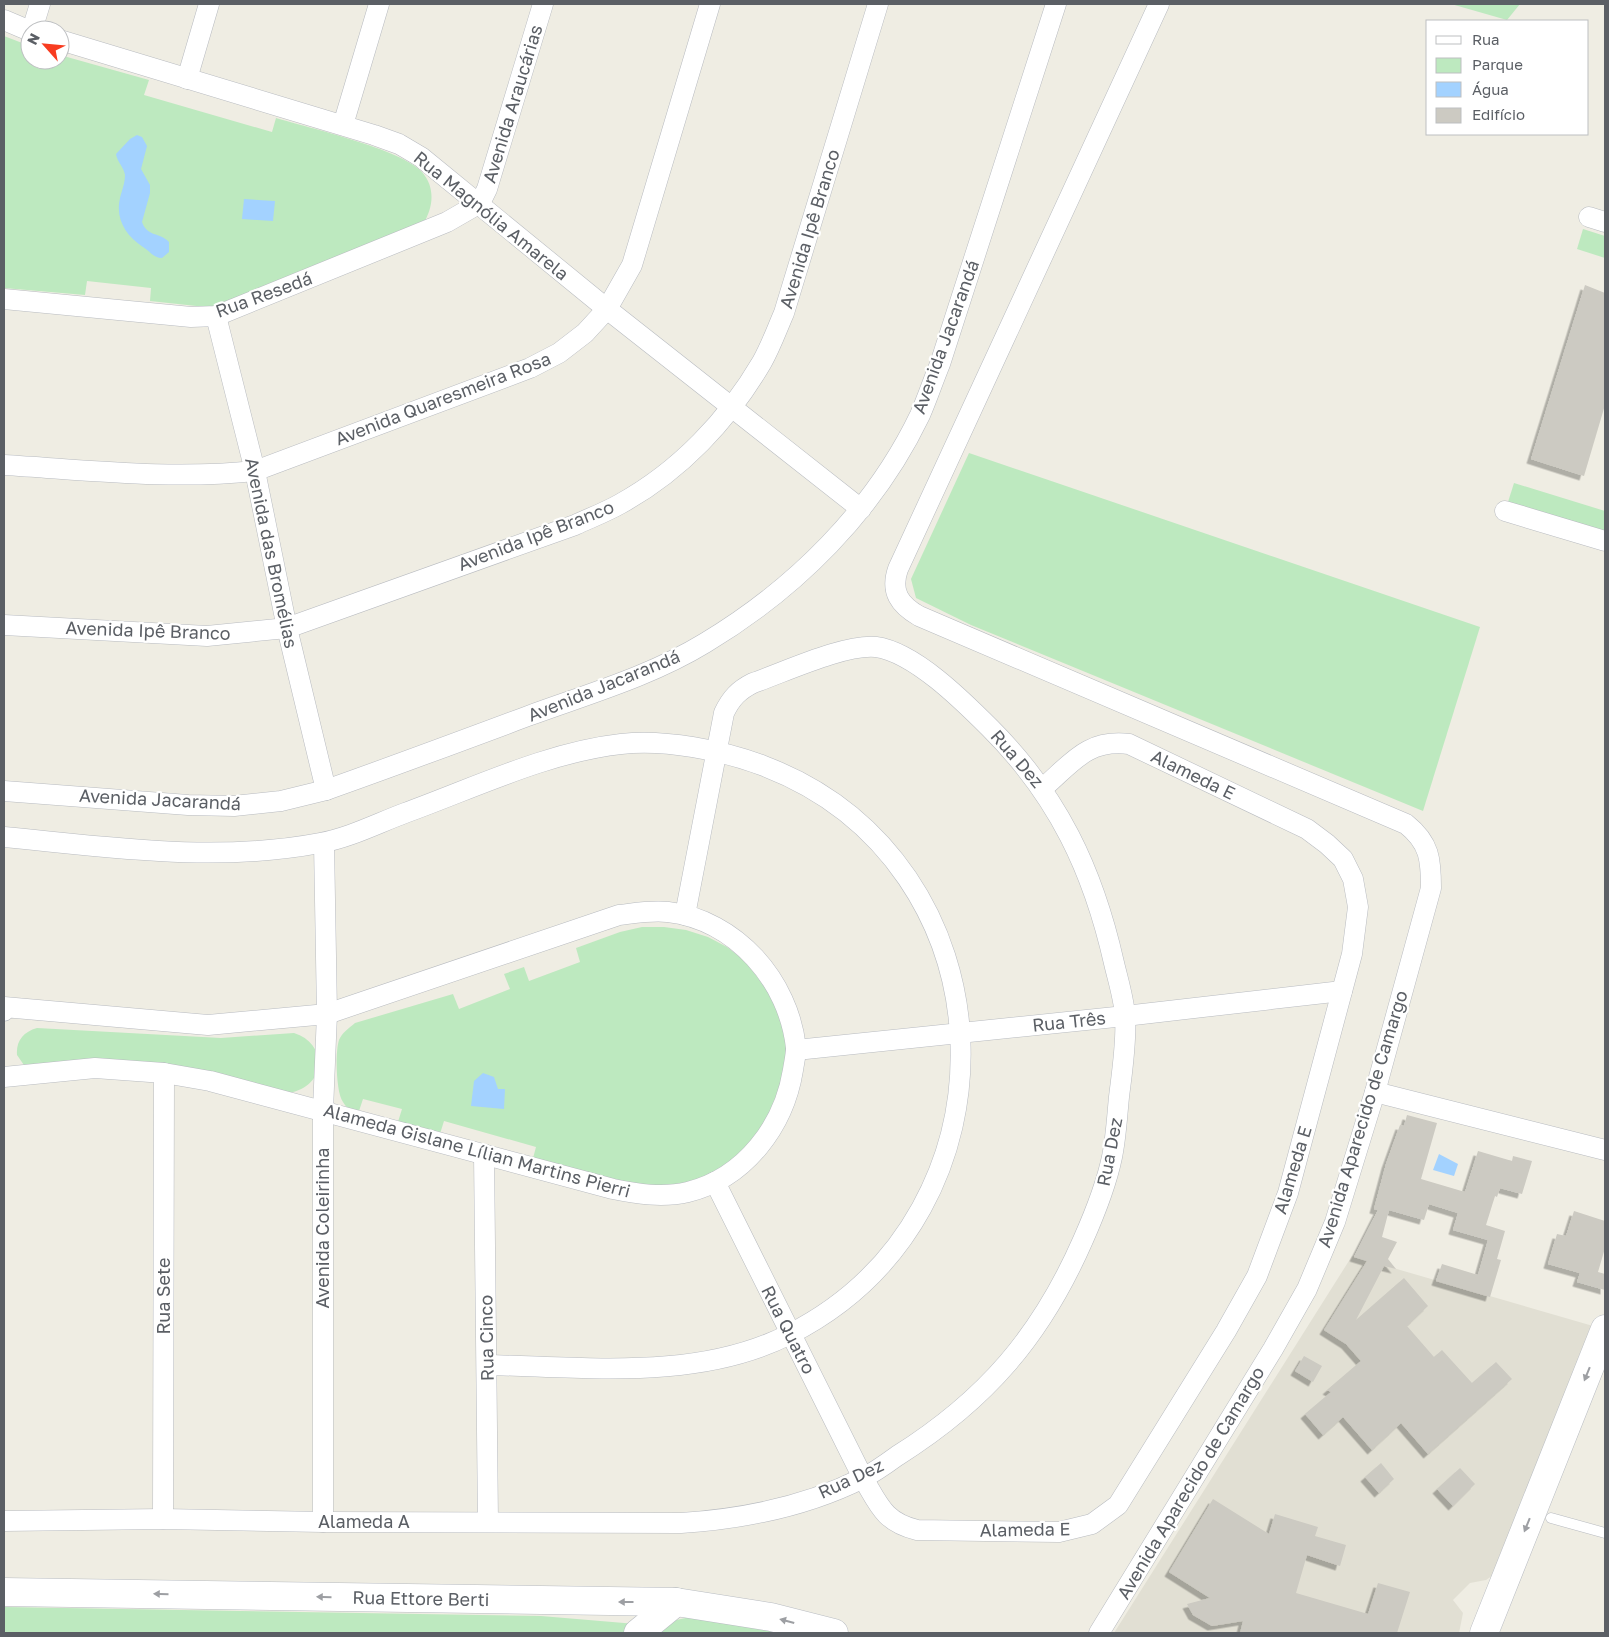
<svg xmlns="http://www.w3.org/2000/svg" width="1609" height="1637" viewBox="0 0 1609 1637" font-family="'Golos Text',sans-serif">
<defs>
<filter id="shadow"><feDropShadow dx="-4.5" dy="4.5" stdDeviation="0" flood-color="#0004"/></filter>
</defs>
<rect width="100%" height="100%" fill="#efede3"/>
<path fill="#e1dfd3" d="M1352,1256l241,70 -97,247 -10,7 -16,3 -17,17 10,13 -4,20h-345z"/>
<g fill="#bde9bf">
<path d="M1451,4h69l-13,16z"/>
<path d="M4,36l26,10v14h30v-5l89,25 -5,15 128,37 4,-14c33,10 125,31 146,54 14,16 11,36 1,52l-208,84 -65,-7 1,-13 -64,-7 -2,14 -81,-7z"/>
<path d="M1583,229l22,7v22l-28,-9z"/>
<path d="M969,453l511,174 -57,184 -452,-186 -55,-27 -5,-19z"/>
<path d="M1514,483l91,28v20l-97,-29z"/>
<path d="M642,927h22l22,3 22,7 19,10 18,14 27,35 14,43 1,22 -18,64 -47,48 -64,18 -126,-29 4,-15 -92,-26 -5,16 -42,-12 5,-16 -39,-10 -5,15c-6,-3 -12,-6 -15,-12 -7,-9 -8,-50 -4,-62 3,-7 10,-12 16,-17l98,-29 6,15 51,-20 -6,-15 20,-7 5,14 51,-19 -4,-14 44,-16z"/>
<path d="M37,1028l184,10 73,-5c35,11 32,55 -6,60l-262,-25 -9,-13c-1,-14 6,-23 20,-27z"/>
<path d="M4,1607l537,9 95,8 -10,9h-622z"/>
<path d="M690,1617l80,13 12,3h-129l19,-12z"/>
</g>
<g fill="#a3d2ff">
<path d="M137,135l5,2 5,9 -6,23 9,16v8l-8,29c5,15 18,10 27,20v10l-7,6c-9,0 -12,-7 -19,-11 -17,-11 -28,-28 -23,-49 2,-8 5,-15 5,-23 -1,-8 -8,-13 -9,-21l14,-15z"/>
<path d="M244,199l31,2 -2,20 -31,-2z"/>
<path d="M483,1073l11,4 4,12h7l-1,20 -33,-3 3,-25z"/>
<path d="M1439,1154l19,10 -4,12 -21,-6z"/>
</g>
<g fill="#cccac2" filter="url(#shadow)">
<path d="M1585,285l20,8v112l-21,71 -53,-17z"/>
<path d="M1407,1115l30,8 -16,56 44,13 13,-41 34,10 1,-5 19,5 -10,33 -22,-6 -3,9 -2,-1 -9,29 19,6 -8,28 4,1 -11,37 -54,-16 6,-17 36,11 10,-35 -35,-10 5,-17 -29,-9 -5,16 -35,-10 -7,27 15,5 -9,17 8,10 -12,-3 -28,54 48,-42 24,28 -21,20 27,31 8,-7 30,33 24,-21 16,17 -84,75 -27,-31 -29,27 -29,-33 -20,18 -18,-21 26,-22 -4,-2 34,-29 -15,-17 -22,-14 43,-69 -13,-4 24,-47 -4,-1 12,-45 14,-39 4,1z"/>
<path d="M1574,1211l31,10v27l-7,24 7,2v16l-28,-8 3,-9 -32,-9 9,-30 9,2z"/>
<path d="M1304,1356l18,10 -9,16 -18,-11z"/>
<path d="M1381,1463l13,16 -15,14 -14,-16z"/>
<path d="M1460,1468l15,16 -22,22 -16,-17z"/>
<path d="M1213,1499l56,35 6,-20 43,13 -3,9 31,9 -6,21 -33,-11 -11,38 72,21 10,-31 32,9 -13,41h-157l3,-12 -31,5 -19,-11 -6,-11 23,-6 -41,-26z"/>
</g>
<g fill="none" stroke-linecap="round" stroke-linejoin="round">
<defs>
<path id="lane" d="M1551,1518l54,15"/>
<g id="street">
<path d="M4,20l26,11"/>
<path d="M32,30l8,-26"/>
<path d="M60,40l314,95 25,9 22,13 186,152 254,200"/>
<path d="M187,79l22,-75"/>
<path d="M343,125l36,-121"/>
<path d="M1589,217l16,5"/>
<path d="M4,299l187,18 25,-1 231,-94 33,-19 7,-14 56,-185"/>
<path d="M216,316l39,155 32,157 39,162"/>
<path d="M4,465c83,5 167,15 251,6l275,-103 29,-15 26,-20 22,-24 25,-44 78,-261"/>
<path d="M1505,511l100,30"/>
<path d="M4,625l203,11 80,-8 288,-103c15,-7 31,-13 45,-21 60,-33 108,-84 142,-142 9,-16 15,-33 22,-49l94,-309"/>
<path d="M4,791l184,14 46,1 47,-5 45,-11c68,-24 135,-49 202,-74 60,-22 123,-40 177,-73 90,-54 169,-132 215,-228 7,-16 13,-34 20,-51l116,-360"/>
<path d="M4,837c105,10 211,26 316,6 29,-5 58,-20 85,-30 69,-25 143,-61 216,-69 44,-5 101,6 143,22 251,96 264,447 26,568 -91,47 -203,33 -303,31"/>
<path d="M4,1011v-4l204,18 119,-11 292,-99c17,-2 33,-5 49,-3 68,8 121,69 128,136 0,7 -2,15 -3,22 -9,56 -48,108 -105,122 -25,6 -51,2 -75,-3l-403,-108 -46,-8 -69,-5 -91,9"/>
<path d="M796,1050l329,-34 217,-25"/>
<path d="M1375,1092l230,58"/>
<path d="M484,1154l4,368"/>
<path d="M715,1182l148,296c16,27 21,44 54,52l142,2 33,-8 26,-19 108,-174 31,-55 31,-83 64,-239 6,-47 -5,-28 -10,-20 -16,-15 -20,-15 -178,-85c-42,-5 -57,19 -86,44"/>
<path d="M163,1519l1,-446"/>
<path d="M4,1521l159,-2 160,3 358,1c62,-4 126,-17 182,-45 12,-6 23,-14 34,-22 89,-56 144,-120 186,-216 12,-27 23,-54 29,-83 4,-19 5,-40 7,-60 3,-25 8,-57 6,-81 -1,-17 -7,-36 -11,-53 -21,-93 -56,-167 -124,-235 -27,-27 -76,-76 -114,-81 -32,-3 -91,25 -123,36 -14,7 -22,15 -29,30l-39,202"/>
<path d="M323,1522v-412l4,-96 -3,-171"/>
<path d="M1099,1633l174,-284 34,-60 28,-67 40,-130 56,-204c0,-28 -1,-45 -25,-64l-487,-208c-19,-11 -29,-24 -21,-47l261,-565"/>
</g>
<g id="secondary">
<path d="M4,1592l672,10 95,15 63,16"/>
<path d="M638,1633l38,-31"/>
<path d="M1484,1633l121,-304"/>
</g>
</defs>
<use href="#lane" stroke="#b8bbc0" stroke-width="11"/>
<use href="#street" stroke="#b8bbc0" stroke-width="21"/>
<use href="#secondary" stroke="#b8bcc2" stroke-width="29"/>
<use href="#lane" stroke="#fff" stroke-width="10"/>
<use href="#street" stroke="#fff" stroke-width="20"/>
<use href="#secondary" stroke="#fff" stroke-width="28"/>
</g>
<defs><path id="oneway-solid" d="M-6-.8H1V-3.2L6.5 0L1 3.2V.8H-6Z" transform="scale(1.25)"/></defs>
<g fill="#9d9fa3">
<use href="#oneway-solid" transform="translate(1587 1374) rotate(112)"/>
<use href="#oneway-solid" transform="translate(1527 1525) rotate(112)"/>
<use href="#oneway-solid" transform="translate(161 1594) rotate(-179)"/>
<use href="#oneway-solid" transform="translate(324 1597) rotate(-179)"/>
<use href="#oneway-solid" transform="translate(626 1602) rotate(-180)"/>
<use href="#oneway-solid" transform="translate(787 1621) rotate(-165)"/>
</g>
<g text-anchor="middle" stroke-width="4.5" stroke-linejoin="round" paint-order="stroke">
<g font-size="18" fill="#5b5f65" stroke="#fff">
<text transform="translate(513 104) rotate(-73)" y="6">Avenida Araucárias</text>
<text transform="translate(491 216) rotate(39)" y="6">Rua Magnólia Amarela</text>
<text transform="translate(810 229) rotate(-73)" y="6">Avenida Ipê Branco</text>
<text transform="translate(264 295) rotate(-20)" y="6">Rua Resedá</text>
<text transform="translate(946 337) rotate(-70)" y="6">Avenida Jacarandá</text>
<text transform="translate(443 399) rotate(-21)" y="6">Avenida Quaresmeira Rosa</text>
<text transform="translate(536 536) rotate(-21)" y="6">Avenida Ipê Branco</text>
<text transform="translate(271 553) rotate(78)" y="6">Avenida das Bromélias</text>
<text transform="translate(148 631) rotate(2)" y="6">Avenida Ipê Branco</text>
<text transform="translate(604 686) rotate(-22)" y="6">Avenida Jacarandá</text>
<text transform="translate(1017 759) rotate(49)" y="6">Rua Dez</text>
<text transform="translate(1193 775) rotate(26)" y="6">Alameda E</text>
<text transform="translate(160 800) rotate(3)" y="6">Avenida Jacarandá</text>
<text transform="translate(1069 1022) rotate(-6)" y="6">Rua Três</text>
<text transform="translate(1363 1119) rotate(-73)" y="6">Avenida Aparecido de Camargo</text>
<text transform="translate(477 1151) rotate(15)" y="6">Alameda Gislane Lílian Martins Pierri</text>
<text transform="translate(1110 1152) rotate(-79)" y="6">Rua Dez</text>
<text transform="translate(1293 1170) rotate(-73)" y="6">Alameda E</text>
<text transform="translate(323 1228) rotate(-90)" y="6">Avenida Coleirinha</text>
<text transform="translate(164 1296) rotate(-90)" y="6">Rua Sete</text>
<text transform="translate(788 1330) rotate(63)" y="6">Rua Quatro</text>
<text transform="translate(487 1338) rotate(-91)" y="6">Rua Cinco</text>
<text transform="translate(851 1479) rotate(-25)" y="6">Rua Dez</text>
<text transform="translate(1191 1483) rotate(-59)" y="6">Avenida Aparecido de Camargo</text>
<text x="364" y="1528">Alameda A</text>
<text transform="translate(1025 1530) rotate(-1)" y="6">Alameda E</text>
<text transform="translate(421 1599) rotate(1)" y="6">Rua Ettore Berti</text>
</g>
</g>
<rect width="1609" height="1637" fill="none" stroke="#5b5f65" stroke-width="10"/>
<rect x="1426" y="20" width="162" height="115" fill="#ffffff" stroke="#bdbfc1"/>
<rect x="1436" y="36" width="25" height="8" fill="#ffffff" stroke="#bdbfc1"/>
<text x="1472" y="45" font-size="15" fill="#5b5f65">Rua</text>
<rect x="1436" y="58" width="25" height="15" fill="#bde9bf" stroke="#bdbfc1"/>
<text x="1472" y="70" font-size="15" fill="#5b5f65">Parque</text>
<rect x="1436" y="82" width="25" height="15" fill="#a3d2ff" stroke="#bdbfc1"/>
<text x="1472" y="95" font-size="15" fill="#5b5f65">Água</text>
<rect x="1436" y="108" width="25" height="15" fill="#cccac2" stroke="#bdbfc1"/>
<text x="1472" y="120" font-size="15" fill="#5b5f65">Edifício</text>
<g transform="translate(45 45) rotate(297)"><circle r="24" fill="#ffffff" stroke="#bdbfc1"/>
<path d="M0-4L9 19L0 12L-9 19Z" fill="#f83c20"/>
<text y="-8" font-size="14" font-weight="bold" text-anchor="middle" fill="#5b5f65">N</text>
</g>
</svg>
